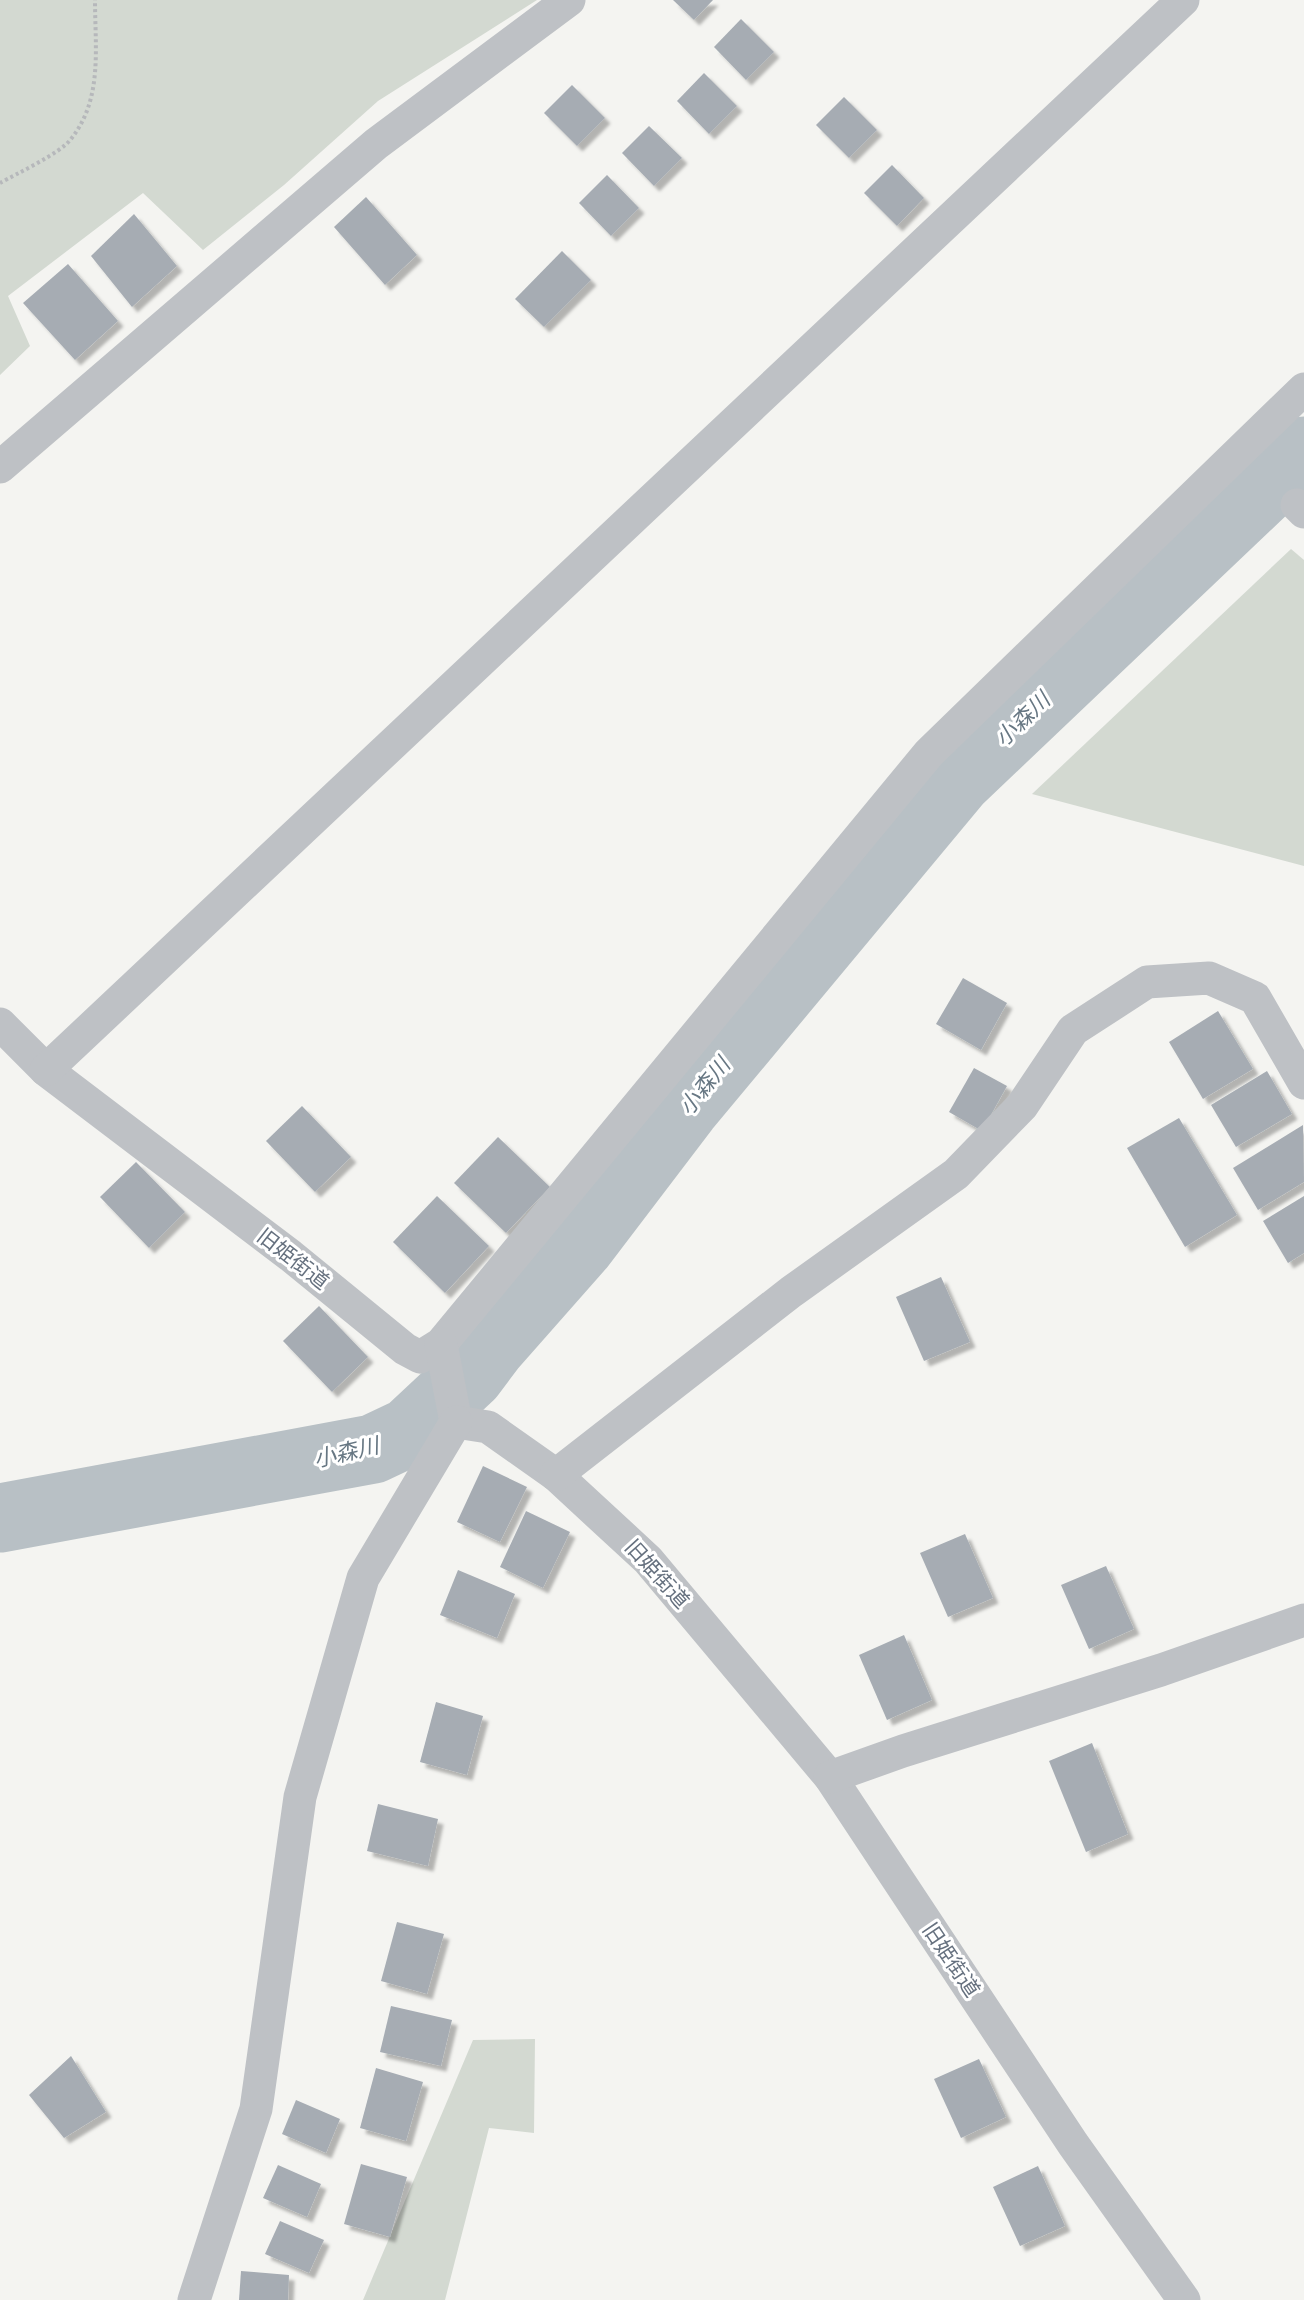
<svg xmlns="http://www.w3.org/2000/svg" width="1304" height="2300" viewBox="0 0 1304 2300" font-family="'Alegreya Sans','Noto Sans JP',sans-serif">
<defs>
<filter id="shadow"><feDropShadow dx="5.5" dy="5.5" stdDeviation="1.5" flood-color="#0004"/></filter>
</defs>
<rect width="100%" height="100%" fill="#f4f4f1"/>
<g fill="#d3d9d1">
<path d="M0,0h537l-159,101 -94,84 -81,65 -60,-57 -135,103 22,50 -30,29z"/>
<path d="M1291,549l13,11v306l-272,-72z"/>
<path d="M535,2039l-1,94 -45,-5 -44,172h-82l110,-260z"/>
</g>
<g fill="none" stroke-linecap="round" stroke-linejoin="round">
<path stroke="#b8c0c5" stroke-width="69" d="M0,1518l373,-69 36,-17 61,-57 21,-28 89,-101 105,-138 273,-328 346,-329"/>
</g>
<g fill="#a6acb3" filter="url(#shadow)">
<path d="M673,0h40l-19,20z"/>
<path d="M741,19l33,33 -28,28 -32,-33z"/>
<path d="M704,73l33,33 -28,28 -32,-33z"/>
<path d="M572,85l33,33 -28,28 -33,-33z"/>
<path d="M844,97l33,33 -28,28 -33,-33z"/>
<path d="M649,126l33,32 -28,28 -32,-33z"/>
<path d="M892,165l32,33 -27,28 -33,-33z"/>
<path d="M607,175l32,33 -28,28 -32,-33z"/>
<path d="M366,197l51,58 -32,30 -51,-58z"/>
<path d="M134,214l43,52 -45,41 -41,-51z"/>
<path d="M562,251l29,29 -47,47 -29,-28z"/>
<path d="M68,264l50,57 -43,39 -52,-57z"/>
<path d="M963,978l44,25 -26,47 -45,-26z"/>
<path d="M1218,1011l35,58 -50,30 -34,-57z"/>
<path d="M974,1068l33,18 -25,45 -33,-19z"/>
<path d="M1267,1071l25,43 -56,33 -25,-42z"/>
<path d="M302,1106l49,51 -36,35 -49,-51z"/>
<path d="M1179,1118l58,97 -52,32 -58,-99z"/>
<path d="M1303,1125l1,57 -46,28 -25,-42z"/>
<path d="M498,1137l52,50 -44,46 -52,-50z"/>
<path d="M136,1162l49,50 -36,36 -49,-51z"/>
<path d="M437,1196l52,50 -44,47 -52,-51z"/>
<path d="M1304,1196v57l-16,10 -25,-42z"/>
<path d="M941,1277l29,65 -46,19 -28,-64z"/>
<path d="M319,1306l49,51 -36,35 -49,-51z"/>
<path d="M483,1466l44,21 -27,55 -43,-20z"/>
<path d="M526,1511l44,21 -27,56 -43,-21z"/>
<path d="M965,1534l28,64 -45,19 -28,-64z"/>
<path d="M1106,1566l28,63 -45,20 -28,-64z"/>
<path d="M458,1570l57,24 -18,44 -57,-23z"/>
<path d="M904,1635l28,65 -45,20 -28,-65z"/>
<path d="M436,1702l47,14 -16,59 -47,-13z"/>
<path d="M1092,1743l36,91 -42,18 -37,-91z"/>
<path d="M378,1804l60,15 -10,47 -61,-15z"/>
<path d="M397,1922l47,12 -17,60 -46,-13z"/>
<path d="M391,2006l61,14 -11,46 -61,-14z"/>
<path d="M71,2056l35,56 -42,26 -35,-43z"/>
<path d="M979,2059l27,58 -45,21 -27,-59z"/>
<path d="M376,2068l47,14 -17,59 -46,-13z"/>
<path d="M296,2100l44,19 -14,34 -44,-19z"/>
<path d="M361,2164l46,13 -17,60 -46,-13z"/>
<path d="M278,2165l43,19 -14,33 -44,-19z"/>
<path d="M1038,2166l27,60 -45,20 -27,-59z"/>
<path d="M280,2221l44,19 -15,33 -44,-19z"/>
<path d="M241,2271l48,4 -1,25h-49z"/>
</g>
<g fill="none" stroke-linecap="round" stroke-linejoin="round">
<path stroke="#b6b8bb" stroke-width="4" stroke-dasharray="3 3" stroke-linecap="butt" d="M0,183c16,-9 61,-30 71,-44 32,-40 24,-91 24,-139"/>
<g stroke="#bec1c5" stroke-width="33">
<path d="M0,467l376,-323 193,-144"/>
<path d="M1297,505l7,7"/>
<path d="M0,1024l46,46 245,186 114,93 15,8 21,-13 488,-591 375,-364"/>
<path d="M46,1070l1137,-1070"/>
<path d="M441,1344l15,78"/>
<path d="M456,1422l32,5 68,48 92,85 182,217 243,367 111,156"/>
<path d="M556,1475l235,-183 165,-118 66,-68 51,-76 74,-48 62,-4 46,20 49,85"/>
<path d="M830,1777l73,-26 258,-81 143,-50"/>
<path d="M194,2300l62,-191 44,-312 63,-219 93,-156"/>
</g>
</g>
<g text-anchor="middle" stroke-width="6" stroke-linejoin="round" paint-order="stroke">
<g font-size="21" fill="#66717f" stroke="#fff">
<text transform="translate(293 1259) rotate(38)" y="7">旧姫街道</text>
<text transform="translate(657 1574) rotate(48)" y="7">旧姫街道</text>
<text transform="translate(951 1960) rotate(56)" y="7">旧姫街道</text>
</g>
<g font-size="22" font-style="italic" fill="#677783" stroke="#fff">
<text transform="translate(1022 719) rotate(-44)" y="8">小森川</text>
<text transform="translate(704 1086) rotate(-51)" y="8">小森川</text>
<text transform="translate(346 1452) rotate(-13)" y="8">小森川</text>
</g>
</g>
</svg>
